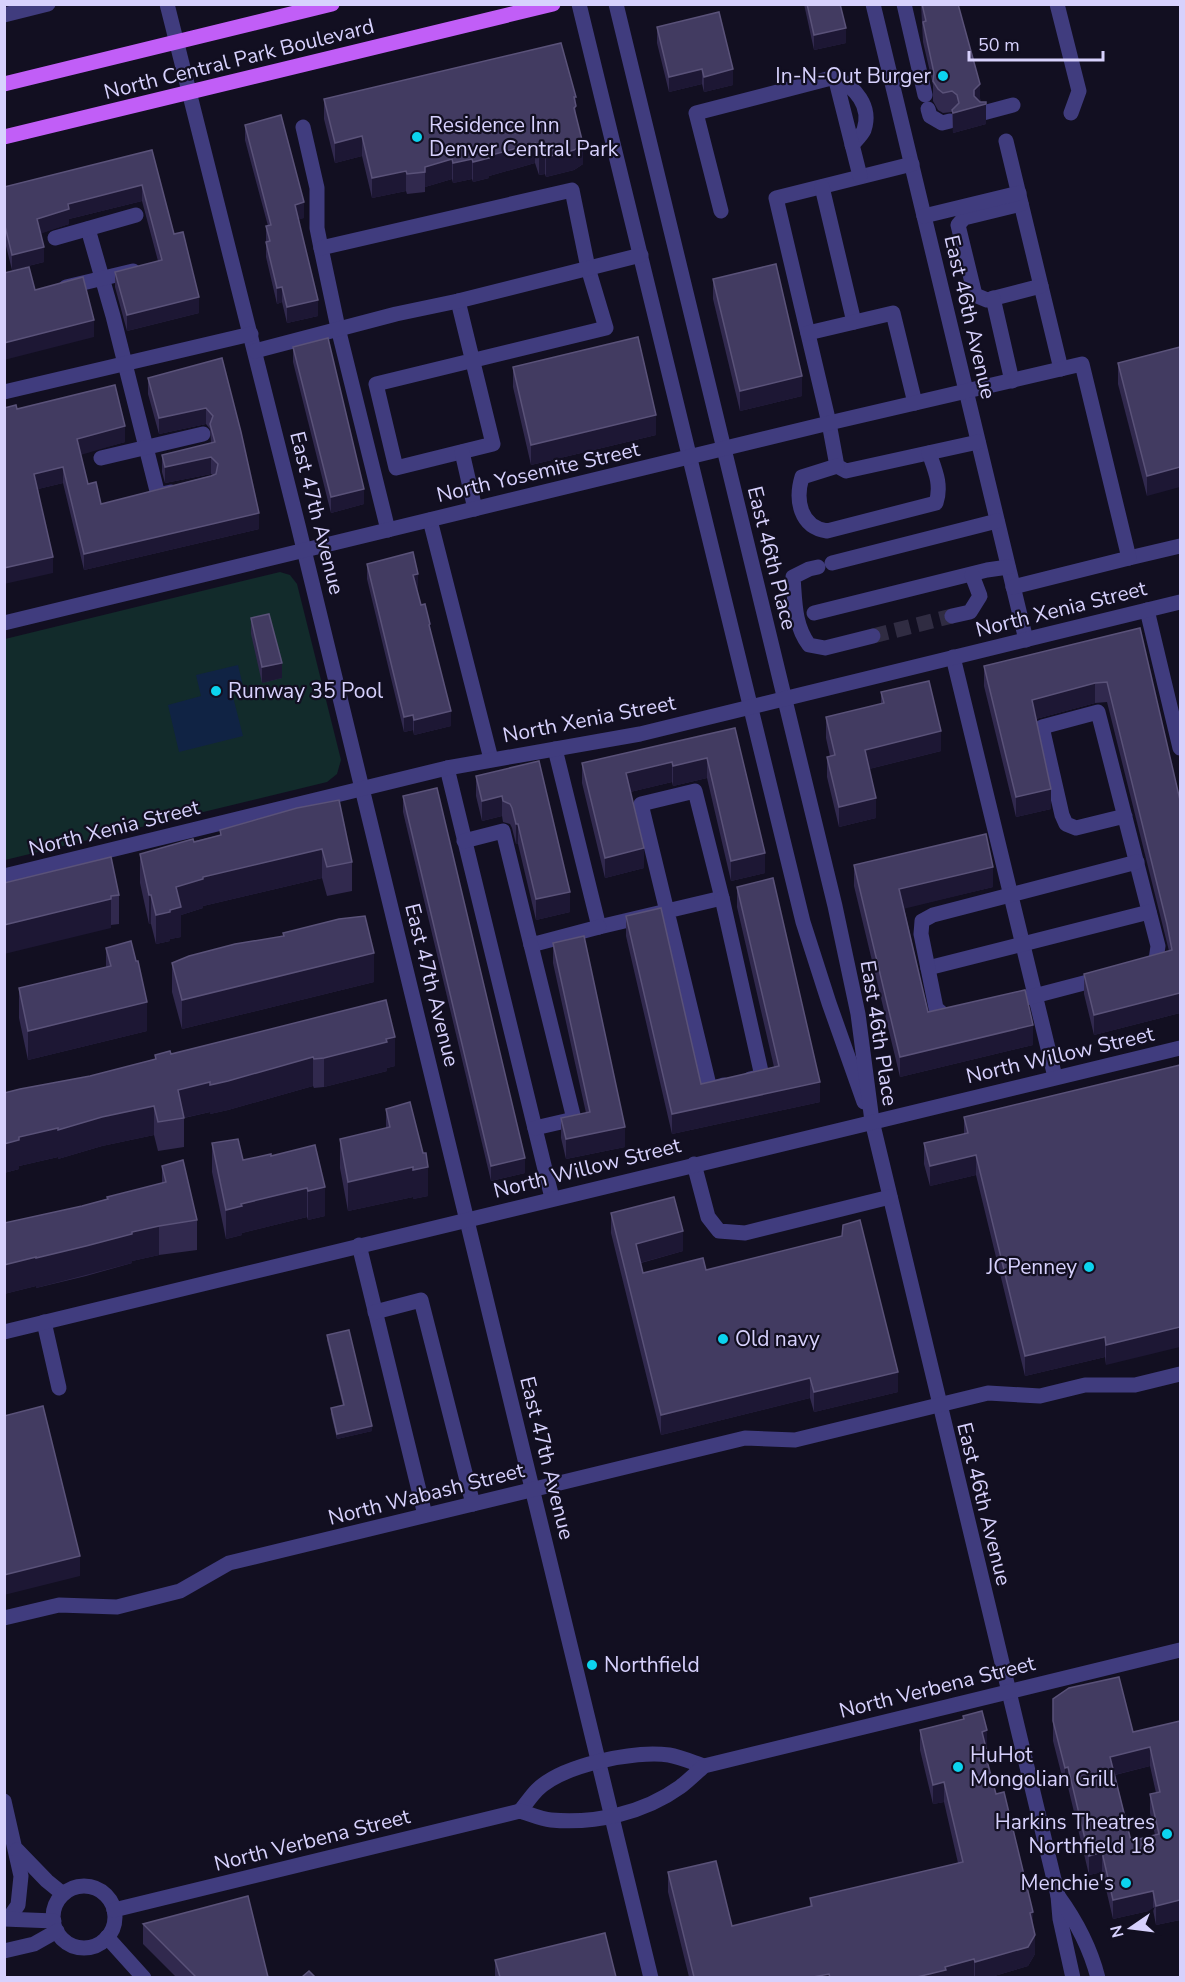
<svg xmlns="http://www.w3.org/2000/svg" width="1185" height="1982" viewBox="0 0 1185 1982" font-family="'Nunito Sans',sans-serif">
<rect width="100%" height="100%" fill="#120f21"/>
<path fill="#122b2b" d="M280,572l10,3 7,9 44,176 -4,14 -10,8 -322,78v-221z"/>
<path fill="#102344" d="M238,665l5,21 -12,3 12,47 -64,16 -11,-47 33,-9 -5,-21z"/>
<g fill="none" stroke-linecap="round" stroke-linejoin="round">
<path stroke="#302c42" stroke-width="15" stroke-dasharray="15 8" stroke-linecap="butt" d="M873,636l79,-20"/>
<g stroke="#403c7e" stroke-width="15">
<path d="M167,4l131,521 353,1453"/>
<path d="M579,4l224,918 26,81 35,99"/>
<path d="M616,4l219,902 23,108 14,107 186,775 2,23 13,59"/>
<path d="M873,4l153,636"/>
<path d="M904,4l21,91"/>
<path d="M1057,4l22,87 -8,22"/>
<path d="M4,15l44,-11"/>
<path d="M835,77c20,10 37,29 29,53 -2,5 -9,11 -12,15"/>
<path d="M928,109l2,7 12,7 8,-2"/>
<path d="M983,113l30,-8"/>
<path d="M303,127l14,61v40l4,20 17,80 50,202"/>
<path d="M1006,141l55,228"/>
<path d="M912,164l-136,34 53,225 8,43 9,5 132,-29"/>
<path d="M822,187l32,135"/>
<path d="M1021,204l-57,14 -6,7 17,70 12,5 54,-14"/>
<path d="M721,211l-25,-98 139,-36 25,99"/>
<path d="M924,216l95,-23"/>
<path d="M88,229l25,87 45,179 13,-3"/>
<path d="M55,238l81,-23"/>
<path d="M321,248l251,-58 16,78 18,60 -230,56 20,84 97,-24 -35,-143"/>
<path d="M66,287l67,-16"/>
<path d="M993,298l19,83"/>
<path d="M808,333l85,-20 22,90"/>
<path d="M255,351l141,-37 62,-13 183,-46"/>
<path d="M4,392l247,-58"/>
<path d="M462,452l13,57"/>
<path d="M101,458l102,-24"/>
<path d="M837,466l-35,11c-7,23 -2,50 25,54l109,-28c6,-18 -1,-33 -7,-50"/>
<path d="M430,520l61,239"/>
<path d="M1129,558l51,-12"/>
<path d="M832,563l165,-42"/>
<path d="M818,567l-9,2 -16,8c2,24 1,48 16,68l16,3 48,-12"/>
<path d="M1147,610l33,138"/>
<path d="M814,613l173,-43 21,-3"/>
<path d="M952,616l18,-4 10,-16 -8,-21"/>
<path d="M4,623l825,-200 253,-59 47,194 -116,29"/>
<path d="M953,657l102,420"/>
<path d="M555,749l44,178 123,-29 -27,-107 -54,13 69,285 14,-4"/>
<path d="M447,768l105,430"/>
<path d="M1125,816l-49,12 -10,-4 -4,-9 -20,-88 56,-15 60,234 -2,14 -12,8"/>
<path d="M464,841l39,-10 28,114 68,-18"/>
<path d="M4,876l443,-108 193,-34 540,-132"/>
<path d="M722,898l40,178 -12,3"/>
<path d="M531,945l43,174 -39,9"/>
<path d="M928,968l221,-56"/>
<path d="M1007,1003l96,-25"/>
<path d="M955,1016h-10l-9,-8 -15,-74 1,-13 11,-6 204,-53"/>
<path d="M694,1164l14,53 11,14 26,2 145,-36"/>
<path d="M359,1245l66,270"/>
<path d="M375,1312l46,-12 52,204"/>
<path d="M44,1322l15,66"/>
<path d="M4,1332l1176,-284"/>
<path d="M4,1618l55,-13 58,2 63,-16 49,-28 516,-125 50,2 193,-47 52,3 45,-11h50l45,-11"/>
<path d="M4,1801l17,75 -3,29 -9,13"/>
<path d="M520,1811c6,-7 11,-15 17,-21 25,-25 98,-40 132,-35 11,2 23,7 35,11"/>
<path d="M17,1850l30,31 16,13"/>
<circle cx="84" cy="1917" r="31"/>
<path d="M1058,1896c19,26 32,51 40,82"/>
<path d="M114,1910l406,-99c10,3 21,8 31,9 44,4 93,-7 129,-33 8,-6 16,-14 24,-21l476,-116"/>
<path d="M4,1919l50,2"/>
<path d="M107,1937l37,41"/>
<path d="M4,1951l30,-7 23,-13"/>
</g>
<g stroke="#c15ef7" stroke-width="15">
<path d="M4,84l328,-80"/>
<path d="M4,137l549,-133"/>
</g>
</g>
<g fill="#31294e" fill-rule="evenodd">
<path d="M804,4h36l6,39 -32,7z"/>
<path d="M921,4h37l28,120 -33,9 -1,-21 -9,1 -5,-3 -5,-9v-16l-10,-43z"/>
<path d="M657,27l76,58 -29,7 -2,-8 -33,8 -12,-49z"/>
<path d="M324,99l252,5v14l7,46 -9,6 -28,7 -1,-3 -6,1 -4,-12 -46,13v2l-16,4 -1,-3 -19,4 -1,-4 -27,8v5l-18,2 -1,-3 -34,7 -10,-42 -27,7 -11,-44z"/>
<path d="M245,125l59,93 -6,1 20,97 -31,7 -5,-21 -5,2 -11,-47v-31h2l-23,-86z"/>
<path d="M152,150l22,84 25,79 -72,18 -12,-44v-15l43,-11 -16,-60 -73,18v5l-28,9 3,29 -32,8 -8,-32v-51z"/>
<path d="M713,279l89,117 -62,15 -27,-112z"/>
<path d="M293,347l71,157 -33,9 -38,-151z"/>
<path d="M1180,347l-33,149 -29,-112v-21z"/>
<path d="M222,358l37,171 -175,41 -21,-87 -25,6 15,84 -36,-164 108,33 -45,12 8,30 13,20 112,-29 -2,-1 -46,9 -3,-11v-17l49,-12 -1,-14 -4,-5 -47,10 -11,-40v-16z"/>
<path d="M513,367l143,68 -125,30 -18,-78z"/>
<path d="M367,564l51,25h-1l4,16 9,26 21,95 -37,9 -1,-5 -9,2 -37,-153z"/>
<path d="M251,618l31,60 -20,5 -11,-49z"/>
<path d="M1140,628l40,172v213l-86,22 -10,-41v-20l85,-23 -62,-249 -12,1 -59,16 15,90 -35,8 -32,-131v-20z"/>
<path d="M881,692l60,59 -72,18 7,49 -37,9 -12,-50v-20l3,-1 -4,-18v-21l55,-13z"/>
<path d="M735,728l30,145 -34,8 -24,-103 -34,8 -1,-4 -42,10 14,76 -39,10 -23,-95v-20z"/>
<path d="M539,761l31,151 -34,8 -18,-76h-2l-4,-16 -2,-4 -7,-2 -1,-6 -20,5 -6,-25v-20z"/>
<path d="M403,796l122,377 -34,8 -88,-369z"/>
<path d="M297,808l55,54v29l-25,5 -5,-18 -119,28v2l-22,7v22l-11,2v2l-14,3 -5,-20h-2l-9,-41v-29l80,-19v-5z"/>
<path d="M854,865l139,22 -89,21 24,104 105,33 -133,32 -46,-191z"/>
<path d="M4,883l115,12v29l-8,1v3z"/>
<path d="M737,887l83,215 -148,32 -46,-198v-20l75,168 73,-17 -37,-160z"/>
<path d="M553,943l72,204 -59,12 -5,-21v-20l25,-5 -33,-150z"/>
<path d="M106,948l41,83 -119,29 -9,-42v-30l87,-21z"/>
<path d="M172,963l202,19 -192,47 -10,-37z"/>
<path d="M386,1000l9,66 -8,2v3l-63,16 -10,1 -1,-2 -85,24 -18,4v-2l-26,6v29l-26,4 -4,-16 -52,11 -44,13v-2l-39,9v3l-15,4 86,-97 65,-17v-4l16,-1z"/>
<path d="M1180,1065l-74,300 -1,-8 -80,19 -49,-201 -46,11 -6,-22v-21l40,-9v-17z"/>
<path d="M386,1109l42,87 -15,3v-2l-65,14 -8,-43v-29l46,-11z"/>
<path d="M212,1143l31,17 28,-4 44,-11 10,71 -17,4 -1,-3 -65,16v2l-16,4 -14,-67z"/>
<path d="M162,1166l35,54v30l-38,5 -27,6v2l-46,13 -50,12v-2l-32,8v-71l78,-17 80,-23z"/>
<path d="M611,1213l72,38 -42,12 2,10 63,-3 192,122 -84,20 -4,-14 -149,37 -50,-202z"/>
<path d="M327,1335l45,96 -35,8 -6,-25v-6l12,-2 -16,-66z"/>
<path d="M1053,1699l80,33 47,-11v199l-24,5 -3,-15 -40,9 -11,-47 -13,3 -21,-88 -3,1 -12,-47zM1150,1766l6,27 -6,1v19l5,22 -24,6 -16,-66z"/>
<path d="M963,1716l24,34 1,15 8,29 37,131 2,29 -7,12 -37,11h-302l-21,-85v-20l64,54 78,-19v-9l148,-35 -14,-61 -11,2 -13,-54v-20l43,-11z"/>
<path d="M143,1924l125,53h-92l-33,-33z"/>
<path d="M495,1960l121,17h-121z"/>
</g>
<g fill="#1d1734">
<path d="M846,28v15l-32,7v-15z"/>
<path d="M702,69v15l-33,8v-15z"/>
<path d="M733,69v16l-29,7v-15z"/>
<path d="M980,84v20h6v20l-33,9v-20z"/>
<path d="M574,97h2v10v-1v20l-2,3z"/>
<path d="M362,136v20l-27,7v-20z"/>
<path d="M535,143v20l-46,13v2l-16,4v-20l15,-6z"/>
<path d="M583,144v20l-9,6 -28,7v-20z"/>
<path d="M545,154v20l-6,1v-20z"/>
<path d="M452,159v20l-27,8v-20z"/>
<path d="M472,159v20l-19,4v-20z"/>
<path d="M406,171v20l-34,7v-20z"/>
<path d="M142,185v16l-73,18v5l-32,11v-16l31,-15z"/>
<path d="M304,202v16l-9,2v-15z"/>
<path d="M44,247v15l-32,8v-15z"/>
<path d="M282,287v15l-5,2v-16z"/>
<path d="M199,297v16l-72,18v-16z"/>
<path d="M318,300v16l-31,7v-16z"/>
<path d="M94,320v17l-90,23v-17z"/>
<path d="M802,376v20l-62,15v-20z"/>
<path d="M206,408v16l-47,10v-16z"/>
<path d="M656,415v20l-125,30v-20z"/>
<path d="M125,426v16l-48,14v-17z"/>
<path d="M211,457v17l-46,9v-16z"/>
<path d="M63,467v16l-29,7v-16z"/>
<path d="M1180,467v20l-33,9v-20z"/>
<path d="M364,489v15l-33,9v-16z"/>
<path d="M259,513v16l-175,41v-16z"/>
<path d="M53,557v16l-49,11v-16z"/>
<path d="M418,574v15l-5,1v-15z"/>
<path d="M282,663v15l-20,5v-16z"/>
<path d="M1095,683v20l-63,17v-20z"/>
<path d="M451,711v15l-37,9v-15z"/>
<path d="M413,715v15l-9,2v-15z"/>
<path d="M941,731v20l-76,19v-20z"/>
<path d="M707,758v20l-34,8v-20z"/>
<path d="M672,762v20l-46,11v-20z"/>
<path d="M1051,789v20l-35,8v-20z"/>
<path d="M502,796v20l-20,5v-20z"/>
<path d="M876,798v20l-37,9v-20z"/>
<rect x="516" y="824" width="2" height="20"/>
<path d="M644,848v20l-39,10v-20z"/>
<path d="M322,849v29l-119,28v2l-22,7v22l-11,2v2l-14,3v-29l14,-5 6,-23 27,-10z"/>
<path d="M765,853v20l-34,8v-20z"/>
<path d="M993,867v20l-94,23v-21z"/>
<path d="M570,892v20l-34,8v-21z"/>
<rect x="149" y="895" width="2" height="29"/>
<path d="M111,899v29l-107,26v-29z"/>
<path d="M374,953v29l-192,47v-29z"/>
<path d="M1180,993v20l-86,22v-20z"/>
<path d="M147,1002v29l-119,29v-29z"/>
<path d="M1033,1025v20l-133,32v-20z"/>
<path d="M395,1037v29l-8,2v3l-63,16v-29z"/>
<path d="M313,1057v29l-85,24 -18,4v-29z"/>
<path d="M210,1082v30l-32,7v-29z"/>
<path d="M820,1082v20l-148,32v-20z"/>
<path d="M154,1106v29l-52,11 -44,13v-29l44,-13z"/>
<path d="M625,1127v20l-59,12v-20z"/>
<path d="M58,1128v29l-39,9v3l-15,4v-29l15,-7z"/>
<path d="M976,1155v20l-46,11v-20z"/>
<path d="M525,1158v15l-34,8v-15z"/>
<path d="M413,1167v30l-65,14v-29z"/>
<path d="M428,1167v29l-15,3v-29z"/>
<path d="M325,1187v29l-17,4v-29z"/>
<path d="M307,1188v29l-65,16v2l-16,4v-29l15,-6z"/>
<path d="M159,1226v29l-27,6v2l-96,25v-30l96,-26z"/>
<path d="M683,1231v20l-47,13v-20z"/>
<path d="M36,1257v29l-32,8v-29z"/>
<path d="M1180,1327v20l-74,18v-20z"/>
<path d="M1105,1337v20l-80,19v-20z"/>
<path d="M898,1372v20l-84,20v-20z"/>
<path d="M810,1378v20l-149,37v-20z"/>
<path d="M372,1426v5l-35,8v-5z"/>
<path d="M80,1556v20l-76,19v-20z"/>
<path d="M987,1730v20l-5,-18z"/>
<path d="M1150,1747v19l-40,10v-19z"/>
<path d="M1068,1767v20l-3,1v-20z"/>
<path d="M944,1782v20l-11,2v-19z"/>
<path d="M1102,1852v20l-13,3v-19z"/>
<path d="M1153,1891v19l-40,9v-19z"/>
<path d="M1180,1900v20l-24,5v-19z"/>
<path d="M1033,1912v20l-3,-19z"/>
<path d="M1035,1935v19l-7,12 -37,11h-16v-15z"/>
<path d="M974,1959v18h-57l28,-10z"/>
<path d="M829,1974v3h-16z"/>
</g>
<g fill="#423b61" stroke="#5a5279" stroke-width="1.5" fill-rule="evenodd">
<path d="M807,4h33l6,24 -32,7z"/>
<path d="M922,4h36l22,80 -6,6v6l6,6h6v2l-33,9 -1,-3 7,-7 -2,-8 -5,-4 -9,2 -5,-4 -5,-8 1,-8 -11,-51 3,-1z"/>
<path d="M719,12l14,57 -29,8 -2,-8 -33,8 -12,-50z"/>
<path d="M561,43l15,54h-2l2,9 -2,2 9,36 -9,6 -28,7 -1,-3 -6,1 -4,-12 -47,13 1,2 -16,4 -1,-3 -19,4 -1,-4 -27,8v5l-18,2 -1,-3 -34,7 -10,-42 -27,7 -11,-44z"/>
<path d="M281,115l23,87 -9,3 23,95 -31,7 -5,-20 -5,1 -11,-46 4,-1 -4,-15 5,-1 -26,-100z"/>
<path d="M152,150l22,84 9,-2 16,65 -72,18 -12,-43 47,-12 -20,-75 -74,19 1,5 -32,10 7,28 -32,8 -8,-33v-35z"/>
<path d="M776,264l26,112 -62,15 -27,-112z"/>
<path d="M29,267l6,23 48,-13 11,43 -90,23v-70z"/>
<path d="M638,337l18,78 -125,30 -18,-78z"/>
<path d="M328,338l36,151 -33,8 -38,-150z"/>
<path d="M1180,347v120l-33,9 -29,-113z"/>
<path d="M222,358l19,74 18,81 -175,41 -21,-87 -29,7 19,83 -49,11v-160l12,-3 1,4 98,-24 10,41 -48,13 11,45 8,-2 5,22 110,-28 5,-2 2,-10 -7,-7 -46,10 -3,-12 53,-13 -5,-18 3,-8 -7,-8 -47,10 -11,-40z"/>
<path d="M413,552l5,22 -5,1 8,30 4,-1 5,20 -1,1 22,86 -37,9 -1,-5 -9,2 -37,-153z"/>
<path d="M269,614l13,49 -20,4 -11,-49z"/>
<path d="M1140,628l40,172v193l-86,22 -10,-41 88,-24 -5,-26 -60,-242 -12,1 -63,17 19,89 -35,8 -32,-131z"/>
<path d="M929,681l12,50 -76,19 11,48 -37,9 -12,-50 8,-2 -9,-38 58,-14 -3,-11z"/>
<path d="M735,728l30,125 -34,8 -24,-103 -34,8 -1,-4 -46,11 18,75 -39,10 -23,-95z"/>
<path d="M539,761l31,131 -34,7 -18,-75h-2l-4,-16 -2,-4 -7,-3 -1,-5 -20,5 -6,-25z"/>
<path d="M437,788l88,370 -34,8 -88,-370z"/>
<path d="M339,800l13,62 -25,5 -5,-18 -119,28v2l-27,8 5,20 -11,3v2l-14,3 -5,-20h-2l-9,-41 53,-15 1,3 27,-7 -1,-5 77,-22z"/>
<path d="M986,834l7,33 -94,22 29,123 97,-22 8,35 -133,32 -46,-192z"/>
<path d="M111,857l8,38 -8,1v3l-107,26v-42z"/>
<path d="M773,878l47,204 -148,32 -46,-198 35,-8 40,176 78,-18 -42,-179z"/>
<path d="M365,916l9,37 -192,47 -10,-37 17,-7 46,-12 49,-8 -1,-3 56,-14z"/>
<path d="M584,936l41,191 -59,12 -5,-21 29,-6 -37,-169z"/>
<path d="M131,941l5,20h2l9,41 -119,29 -9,-43 92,-22 -5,-18z"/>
<path d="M386,1000l9,37 -9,2 1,3 -63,16 -10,1 -1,-2 -85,24 -18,4v-3l-32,8 6,28 -26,4 -4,-16 -52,11 -44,13v-2l-39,9v3l-15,4v-51l16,-4 70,-13 66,-17 -1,-4 15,-4 1,3z"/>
<path d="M1180,1065v262l-74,18 -1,-8 -80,19 -49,-201 -46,11 -6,-23 44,-10 -4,-16z"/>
<path d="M410,1102l13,51h3l2,14 -15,3v-3l-65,15 -8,-43 50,-12 -4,-18z"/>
<path d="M238,1139l5,21 28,-6v2l44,-11 10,42 -17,4 -1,-3 -66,16 1,2 -16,4 -14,-67z"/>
<path d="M183,1160l14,60 -38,6 -27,6v2l-46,12 -50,12v-1l-32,8v-42l78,-17 26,-7 -1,-2 59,-15 -4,-16z"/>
<path d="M674,1197l9,34 -47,13 7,29 60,-15 3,12 136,-34 1,-11 17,-5 38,152 -84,20 -4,-14 -149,37 -50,-202z"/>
<path d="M349,1330l23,96 -35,8 -6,-26 13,-3 -17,-70z"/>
<path d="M43,1406l37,150 -76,19v-159z"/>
<path d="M1119,1677l14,55 47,-11v179l-24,6 -3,-15 -40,9 -11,-48 -13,4 -21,-89 -3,1 -12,-47v-22l16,-11zM1150,1747l10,45 -10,2 9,40 -28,7 -21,-84z"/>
<path d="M982,1711l5,19 -5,2 6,24 -2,1 10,37 8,-2 29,120 -3,1 5,22 -7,12 -53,15 -1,-3 -29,8 1,3 -29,7h-87l-1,-3 -16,3h-119l-26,-105 48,-11 16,65 80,-20 -2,-8 153,-36 -19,-80 -11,3 -13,-55 44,-11 -1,-3z"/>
<path d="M248,1896l20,81h-72l-53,-53z"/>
<path d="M605,1933l11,44h-116l-5,-17z"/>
<path d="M309,1971l6,6h-13z"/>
</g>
<g fill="#0cd3ee" stroke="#120f21" stroke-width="2">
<circle cx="943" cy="76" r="6"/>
<circle cx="417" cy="137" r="6"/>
<circle cx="216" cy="691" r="6"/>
<circle cx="1089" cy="1267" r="6"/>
<circle cx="723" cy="1339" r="6"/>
<circle cx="592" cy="1665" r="6"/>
<circle cx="958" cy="1767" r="6"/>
<circle cx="1167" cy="1834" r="6"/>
<circle cx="1126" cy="1883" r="6"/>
</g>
<g text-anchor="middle" stroke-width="4.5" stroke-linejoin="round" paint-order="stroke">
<g font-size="21" fill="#d7d1fd" stroke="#120f21">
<text transform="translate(239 59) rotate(-14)" y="7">North Central Park Boulevard</text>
<text transform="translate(970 317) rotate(77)" y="7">East 46th Avenue</text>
<text transform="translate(538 472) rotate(-13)" y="7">North Yosemite Street</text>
<text transform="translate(317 513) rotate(76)" y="7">East 47th Avenue</text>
<text transform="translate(772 558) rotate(76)" y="7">East 46th Place</text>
<text transform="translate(1061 609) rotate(-14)" y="7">North Xenia Street</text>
<text transform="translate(589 719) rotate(-11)" y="7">North Xenia Street</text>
<text transform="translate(114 828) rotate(-14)" y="7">North Xenia Street</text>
<text transform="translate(432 985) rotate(76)" y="7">East 47th Avenue</text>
<text transform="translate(879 1033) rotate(81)" y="7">East 46th Place</text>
<text transform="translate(1060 1055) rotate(-13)" y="7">North Willow Street</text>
<text transform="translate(587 1168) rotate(-14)" y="7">North Willow Street</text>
<text transform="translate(547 1458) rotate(76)" y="7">East 47th Avenue</text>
<text transform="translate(426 1494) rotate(-14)" y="7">North Wabash Street</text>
<text transform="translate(984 1504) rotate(76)" y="7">East 46th Avenue</text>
<text transform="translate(937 1687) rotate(-14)" y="7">North Verbena Street</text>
<text transform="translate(312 1840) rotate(-14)" y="7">North Verbena Street</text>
</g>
<g font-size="21" fill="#d7d1fd" stroke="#120f21" text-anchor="start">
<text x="931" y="83" text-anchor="end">In-N-Out Burger</text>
<text x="429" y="132">Residence Inn<tspan x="429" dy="24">Denver Central Park</tspan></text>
<text x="228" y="698">Runway 35 Pool</text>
<text x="1077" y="1274" text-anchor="end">JCPenney</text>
<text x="735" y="1346">Old navy</text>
<text x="604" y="1672">Northfield</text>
<text x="970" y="1762">HuHot<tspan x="970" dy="24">Mongolian Grill</tspan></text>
<text x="1155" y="1829" text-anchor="end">Harkins Theatres<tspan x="1155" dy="24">Northfield 18</tspan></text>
<text x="1114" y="1890" text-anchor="end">Menchie's</text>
</g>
</g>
<rect width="1185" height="1982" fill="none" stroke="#d7d1fd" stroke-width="12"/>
<g transform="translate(1131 1928) rotate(256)" stroke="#120f21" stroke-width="4.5" paint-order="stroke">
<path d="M0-4.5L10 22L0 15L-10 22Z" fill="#d7d1fd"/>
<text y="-9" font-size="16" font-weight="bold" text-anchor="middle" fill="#d7d1fd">N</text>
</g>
<path d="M969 51v9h134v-9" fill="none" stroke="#d7d1fd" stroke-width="3"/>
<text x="978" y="51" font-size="18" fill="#d7d1fd" stroke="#120f21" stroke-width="4.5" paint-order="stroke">50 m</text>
</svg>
